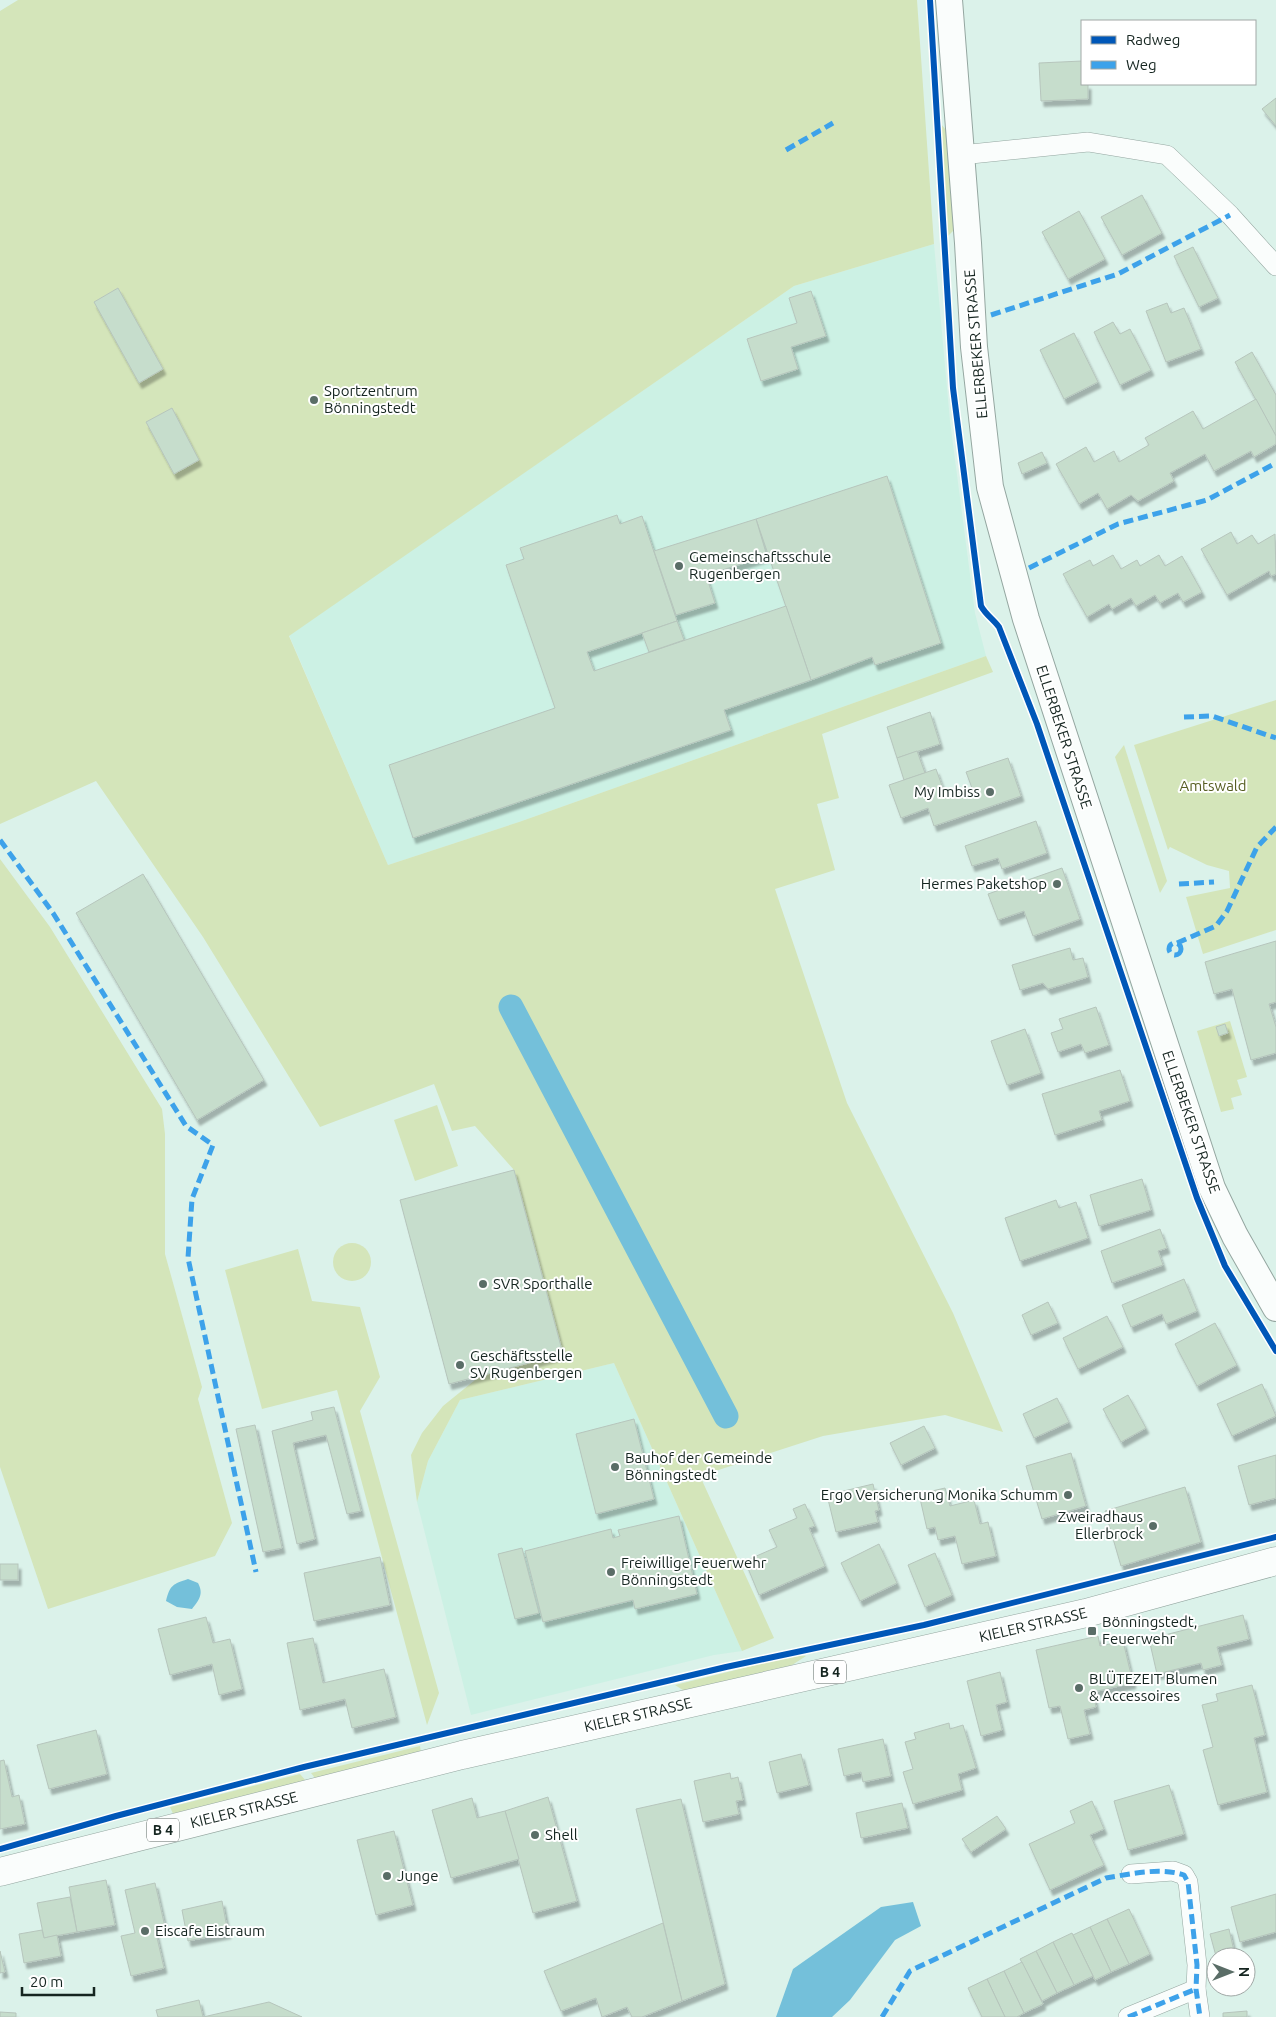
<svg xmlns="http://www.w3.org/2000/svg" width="1276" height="2017" viewBox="0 0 1276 2017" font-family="Ubuntu,sans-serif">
<defs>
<filter id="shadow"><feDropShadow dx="3" dy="5.5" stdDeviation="1" flood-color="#0004"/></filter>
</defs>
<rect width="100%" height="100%" fill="#dbf2ea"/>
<g fill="#ccf1e4">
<path d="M934,244l16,177 25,192 11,43 -467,166 -131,43 -99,-230 505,-349z"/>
<path d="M614,1363l128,288 -28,4 -243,60 -54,-213 11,-41 32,-61z"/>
</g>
<g fill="#d4e5ba">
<path d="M18,0h899l17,244 -140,42 -505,350 99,229 131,-43 467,-166 7,16 -171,62 17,64 -22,6 18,66 -60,19 72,214 106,210 50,119 -58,-17 -122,21 -123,40 74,162 -32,13 -128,-288 -154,37 -32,61 -11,41 -6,-47 11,-22 21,-27 37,-30 83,-22 -49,-184 -39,-44 -23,5 -18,-47 -114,43 -117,-190 -107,-156 -96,43v-813z"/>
<path d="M941,124l9,11 6,93 -8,8z"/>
<path d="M1276,700v230l-73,24 -17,-57 44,-9 -1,-17 -22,-6 -37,-18 -2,3 -34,-105z"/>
<path d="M1124,745l43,136 -7,12 -45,-136z"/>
<path d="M0,859l50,68 112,182 3,25v120l37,133 -4,12 34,124 -17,33 -167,53 -48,-142z"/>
<path d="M1230,1021l17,56 -10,3 5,15 -11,3 3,11 -13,3 -24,-81z"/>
<path d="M437,1105l21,61 -43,15 -21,-61z"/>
<circle cx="352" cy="1262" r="19"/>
<path d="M298,1249l14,52 48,6 20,70 -20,34 79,282 -12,32 -90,-335 -75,19 -37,-139z"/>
<path d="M796,1655l10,1 -20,13 -97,25 -14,-9z"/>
<path d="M420,1746l1,7 -102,30 -8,-10z"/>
<path d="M300,1774l6,7 -131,37 -5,-11z"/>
</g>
<g fill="#74c0da">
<path d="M188,1579l10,4c6,11 1,17 -6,26l-15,-2 -11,-6c4,-16 7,-17 22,-22z"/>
<path d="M913,1902l8,24 -26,14 -45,60 -18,17h-56l17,-48 88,-62z"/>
</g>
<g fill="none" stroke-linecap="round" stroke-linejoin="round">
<path stroke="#74c0da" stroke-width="25" d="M511,1007l215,409"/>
</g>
<g fill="#c6ddcc" stroke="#b6c5bc" filter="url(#shadow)">
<path d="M1082,61v23h6v15l-47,2 -2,-38z"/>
<path d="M1276,98v28l-14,-17z"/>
<path d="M1142,195l20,38 -40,22 -21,-38z"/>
<path d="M1079,211l26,48 -37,20 -26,-47z"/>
<path d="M1193,247l25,51 -19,9 -25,-51z"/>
<path d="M118,288l45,81 -24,14 -45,-81z"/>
<path d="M811,291l15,45 -35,11 7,22 -37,12 -14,-42 50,-16 -8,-25z"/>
<path d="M1167,303l4,10 13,-5 17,41 -35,13 -20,-51z"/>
<path d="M1113,322l7,12 10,-5 21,41 -31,15 -26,-53z"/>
<path d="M1074,333l24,49 -34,17 -24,-49z"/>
<path d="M1252,352l24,43v41l-41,-74z"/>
<path d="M1256,399l20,37v8l-22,13 -3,-6 -37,20 -9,-17 -35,19 4,8 -36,20 -7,-6 -24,14 -9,-16 -19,11 -23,-40 30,-17 8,15 20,-11 5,11 30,-17 -4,-7 48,-27 10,18z"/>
<path d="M172,408l27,52 -25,14 -28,-52z"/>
<path d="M1042,452l5,11 -25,11 -4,-11z"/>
<path d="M887,476l54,167 -66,22 -3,-8 -61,23 -55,-161z"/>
<path d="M617,515l3,9 22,-8 35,105 -90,31 7,19 192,-65 25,74 -87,30 7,20 -318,108 -24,-73 166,-57 -49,-143 18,-6 -4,-11z"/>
<path d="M756,519l11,37 -61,19 9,28 -39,12 -22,-64z"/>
<path d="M1231,532l6,12 15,-9 6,9 17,-10 1,40 -5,2 -2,-5 -42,24 -26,-46z"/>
<path d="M1113,555l8,14 16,-9 3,6 19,-11 6,11 17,-10 20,36 -19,10 -5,-9 -18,10 -5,-8 -19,11 -5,-8 -19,11 -3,-5 -22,13 -24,-43 27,-14 3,6z"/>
<path d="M677,621l7,19 -35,12 -7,-19z"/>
<path d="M930,712l10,32 -43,14 -10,-31z"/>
<path d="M917,751l8,22 -21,7 -7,-22z"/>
<path d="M1008,758l13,38 -87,30 -6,-18 -27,10 -12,-33 47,-16 10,28 26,-9 -6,-16z"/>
<path d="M1036,821l11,32 -45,16 -4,-11 -26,8 -7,-20z"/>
<path d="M1062,868l18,51 -47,17 -9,-25 -26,9 -10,-26z"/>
<path d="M143,874l121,206 -67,40 -121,-207z"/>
<path d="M1276,941v61l-7,2 7,23v26l-25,7 -19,-71 -18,5 -9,-32z"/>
<path d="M1070,948l3,12 10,-2 5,19 -40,12 -5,-6 -23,7 -8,-25z"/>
<path d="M1096,1007l13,38 -24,8 -4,-9 -23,8 -7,-19 12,-4 -4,-10z"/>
<path d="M1225,1024l3,9 -9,3 -3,-9z"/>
<path d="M1025,1029l16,44 -34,12 -16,-44z"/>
<path d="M1120,1070l10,31 -31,10 3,9 -47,15 -13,-41z"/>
<path d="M514,1170l49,184 -114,30 -49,-184z"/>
<path d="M1142,1179l9,31 -52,16 -9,-31z"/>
<path d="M1056,1200l3,8 17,-6 12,36 -68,23 -15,-43z"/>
<path d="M1160,1229l7,19 -9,3 5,14 -51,18 -11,-32z"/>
<path d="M1184,1279l13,32 -31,13 -4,-10 -31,13 -9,-22z"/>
<path d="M1048,1302l10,21 -27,12 -9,-20z"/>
<path d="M1107,1316l16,31 -45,22 -15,-31z"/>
<path d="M1215,1323l22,42 -40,21 -22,-42z"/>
<path d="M1262,1384l14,32 -44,20 -15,-32z"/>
<path d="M1128,1395l18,33 -25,14 -18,-33z"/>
<path d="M1057,1398l12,24 -35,16 -11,-24z"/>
<path d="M334,1407l27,104 -14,3 -21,-79 -33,8 22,96 -18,5 -25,-113 41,-11 -2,-8z"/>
<path d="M634,1419l20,80 -58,15 -20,-80z"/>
<path d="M255,1425l27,123 -19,4 -27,-123z"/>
<path d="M924,1426l11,22 -34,17 -11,-22z"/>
<path d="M1071,1453l15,53 -44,13 -16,-53z"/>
<path d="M1276,1455v43l-27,7 -11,-39z"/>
<path d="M873,1484l6,26 -4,1 3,11 -42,10 -9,-37z"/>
<path d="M1185,1487l16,55 -80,24 -16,-55z"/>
<path d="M945,1488l5,18 24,-6 6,24 8,-2 8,34 -34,8 -7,-28 -17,4 -3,-13 -8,2 -8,-35z"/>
<path d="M805,1504l10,22 -6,2 16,38 -66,29 -14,-34 32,-14 -8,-17 28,-12 -4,-9z"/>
<path d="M679,1516l18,78 -62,15 -2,-9 -90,22 -18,-71 86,-22 2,9 7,-2 -2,-6z"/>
<path d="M879,1544l18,39 -37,18 -19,-38z"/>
<path d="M522,1548l17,65 -24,6 -17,-65z"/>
<path d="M935,1553l17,42 -27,12 -17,-42z"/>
<path d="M380,1557l10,48 -76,16 -10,-48z"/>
<rect x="0" y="1564" width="18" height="16"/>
<path d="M1243,1615l6,24 -32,8 5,18 -19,5 -2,-7 -44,11 -8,-35z"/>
<path d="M206,1617l7,26 17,-4 12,50 -23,6 -7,-31 -42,11 -12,-46z"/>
<path d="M1098,1636l2,10 23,-5 10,42 -40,9 3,15 -12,3 6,24 -22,5 -8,-33 -11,2 -13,-58z"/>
<path d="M313,1638l10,45 61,-14 12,48 -44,11 -7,-29 -45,11 -13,-67z"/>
<path d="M1000,1672l7,30 -11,3 6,25 -21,6 -14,-55z"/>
<path d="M1252,1685l13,50 -11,3 13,54 -49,13 -15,-55 10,-3 -11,-42 16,-4 -2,-7z"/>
<path d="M949,1723l1,6 13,-4 13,43 -18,6 4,16 -49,14 -10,-32 10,-3 -8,-27 11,-3 -2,-6z"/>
<path d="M96,1730l11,44 -58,15 -12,-44z"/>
<path d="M883,1739l8,37 -28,6 -2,-10 -17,4 -6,-27z"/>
<path d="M801,1754l8,31 -32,8 -8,-31z"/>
<path d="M4,1760l8,37 7,-2 6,29 -25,5v-68z"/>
<path d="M730,1773l1,6 7,-2 5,23 -7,1 3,13 -36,8 -9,-41z"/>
<path d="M1169,1785l15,49 -56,16 -14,-49z"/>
<path d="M548,1797l29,104 -44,12 -28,-102z"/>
<path d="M472,1798l5,20 28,-7 14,48 -68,19 -19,-68z"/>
<path d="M681,1799l44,185 -43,17 -46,-192z"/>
<path d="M1092,1801l12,28 -14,6 14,30 -54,25 -21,-46 46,-21 -5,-12z"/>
<path d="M902,1803l6,25 -47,10 -5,-25z"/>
<path d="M997,1816l9,13 -35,23 -9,-13z"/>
<path d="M394,1831l19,74 -37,10 -19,-75z"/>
<path d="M106,1880l9,45 -38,7 -8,-45z"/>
<path d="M155,1883l10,44 -10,2 9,39 -33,8 -10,-40 14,-3 -10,-43z"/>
<path d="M1276,1894v38l-36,10 -9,-35z"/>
<path d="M70,1897l7,35 -33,6 -7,-35z"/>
<path d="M222,1901l6,32 -40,8 -6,-31z"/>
<path d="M1129,1909l21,45 -21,10 -22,-45z"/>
<path d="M1107,1919l22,45 -18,8 -21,-45z"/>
<path d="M663,1923l19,78 -40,16h-10l-5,-10 -25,10 -6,-19 -35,13 -17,-40z"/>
<path d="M1090,1927l21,45 -16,8 -22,-45z"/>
<path d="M1229,1929l5,22 -18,5 -6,-22z"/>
<path d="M42,1930l2,8 13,-3 4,21 -37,7 -5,-29z"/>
<path d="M1072,1933l21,43 -19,9 -21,-43z"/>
<path d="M1053,1942l21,43 -17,8 -21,-42z"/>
<path d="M0,1951l5,21 -5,1z"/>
<path d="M1036,1951l21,42 -15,8 -22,-42z"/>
<path d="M1022,1962l21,42 -19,9 -20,-42z"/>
<path d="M1004,1971l20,42 -7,4h-12l-18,-38z"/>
<path d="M987,1979l18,38h-23l-14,-29z"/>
<path d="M199,2000l4,17 66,-15 33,15h-144l-2,-7z"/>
<path d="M1247,2011v6h-24v-4z"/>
<path d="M0,2012l16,1v4h-16z"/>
</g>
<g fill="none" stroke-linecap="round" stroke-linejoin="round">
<defs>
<g id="street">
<path d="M961,155l127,-13 79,13 63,60 46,51"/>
<path d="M1131,1874l42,-3 11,4 4,7 9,83 -1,24 4,28"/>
<path d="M1128,2017l68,-28"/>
</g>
<path id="secondary" d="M949,0l19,243 6,104 16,140 36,132 186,569 23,48 41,72"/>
<path id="primary" d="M0,1872l462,-117 624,-142 190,-52"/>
</defs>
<use href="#street" stroke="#94a6a0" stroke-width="20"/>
<use href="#secondary" stroke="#94a6a0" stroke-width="28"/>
<use href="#primary" stroke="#94a6a0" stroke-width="29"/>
<use href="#street" stroke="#fafdfc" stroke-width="19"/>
<use href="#secondary" stroke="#fafdfc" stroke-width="26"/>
<use href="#primary" stroke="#fafdfc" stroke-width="28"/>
<g stroke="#3da2ea" stroke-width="5" stroke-dasharray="10 5" stroke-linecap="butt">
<path d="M786,150l47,-27"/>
<path d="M991,315l127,-41 112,-59"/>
<path d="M1029,568l89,-44 89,-24 69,-37"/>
<path d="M1184,717l28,-1 64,22"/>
<path d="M0,840l53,73 133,213 27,19 -21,54 -4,59 68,314"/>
<path d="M1179,884l35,-2"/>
<circle cx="1175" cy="949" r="6"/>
<path d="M1177,943l39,-17 11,-15 30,-64 19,-20"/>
<path d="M882,2017l28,-46 196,-93c24,-4 54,-11 78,-3l4,7 9,83 -1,24 4,28"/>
<path d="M1128,2017l68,-28"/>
</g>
<defs>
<g id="cycleway">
<path d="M930,0l23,388 28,218c5,9 12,13 18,21l38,97 160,474 28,68 51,85"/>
<path d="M0,1849l116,-33 188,-49 422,-100 198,-42 352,-88"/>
</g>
</defs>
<use href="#cycleway" stroke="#fff" stroke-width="9"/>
<use href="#cycleway" stroke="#0057b8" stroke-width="6"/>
</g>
<g fill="#5a6d67" stroke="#fff" stroke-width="2">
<circle cx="314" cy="400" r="5"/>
<circle cx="679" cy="566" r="5"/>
<circle cx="990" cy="792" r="5"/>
<circle cx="1057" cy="884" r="5"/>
<circle cx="483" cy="1284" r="5"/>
<circle cx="460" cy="1365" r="5"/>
<circle cx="615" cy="1467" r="5"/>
<circle cx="1068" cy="1495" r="5"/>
<circle cx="1153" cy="1526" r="5"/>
<circle cx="611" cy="1572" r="5"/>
<rect x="1087" y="1626" width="10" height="10" rx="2.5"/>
<circle cx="1079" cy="1688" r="5"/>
<circle cx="535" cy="1835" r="5"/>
<circle cx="387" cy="1876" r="5"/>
<circle cx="145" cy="1931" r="5"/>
</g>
<g text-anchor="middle" stroke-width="4" stroke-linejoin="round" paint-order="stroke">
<g fill="#fff" stroke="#5b6663" stroke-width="1">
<rect x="814" y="1660.5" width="32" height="23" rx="4"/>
<rect x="147" y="1818.5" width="32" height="23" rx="4"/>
</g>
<g font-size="14" font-weight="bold" fill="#152520">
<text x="830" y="1677">B 4</text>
<text x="163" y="1835">B 4</text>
</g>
<g font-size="15" fill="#152520" stroke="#fff">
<text transform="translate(976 344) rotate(-95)" y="5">ELLERBEKER STRASSE</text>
<text transform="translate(1064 737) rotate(72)" y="5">ELLERBEKER STRASSE</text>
<text transform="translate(1191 1122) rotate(71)" y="5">ELLERBEKER STRASSE</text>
<text transform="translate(1033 1625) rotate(-13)" y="5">KIELER STRASSE</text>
<text transform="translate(638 1715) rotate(-13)" y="5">KIELER STRASSE</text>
<text transform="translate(244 1810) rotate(-14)" y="5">KIELER STRASSE</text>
</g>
<g font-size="15" fill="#152520" stroke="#fff" text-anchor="start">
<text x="324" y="396">Sportzentrum<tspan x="324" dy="17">Bönningstedt</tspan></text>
<text x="689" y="562">Gemeinschaftsschule<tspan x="689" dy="17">Rugenbergen</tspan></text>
<text x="980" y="797" text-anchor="end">My Imbiss</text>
<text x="1047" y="889" text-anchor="end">Hermes Paketshop</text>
<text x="493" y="1289">SVR Sporthalle</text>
<text x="470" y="1361">Geschäftsstelle<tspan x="470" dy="17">SV Rugenbergen</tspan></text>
<text x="625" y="1463">Bauhof der Gemeinde<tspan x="625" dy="17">Bönningstedt</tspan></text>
<text x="1058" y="1500" text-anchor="end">Ergo Versicherung Monika Schumm</text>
<text x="1143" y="1522" text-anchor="end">Zweiradhaus<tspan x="1143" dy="17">Ellerbrock</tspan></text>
<text x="621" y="1568">Freiwillige Feuerwehr<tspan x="621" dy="17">Bönningstedt</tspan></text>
<text x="1102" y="1627">Bönningstedt,<tspan x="1102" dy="17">Feuerwehr</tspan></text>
<text x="1089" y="1684">BLÜTEZEIT Blumen<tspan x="1089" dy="17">&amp; Accessoires</tspan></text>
<text x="545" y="1840">Shell</text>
<text x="397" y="1881">Junge</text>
<text x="155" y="1936">Eiscafe Eistraum</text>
</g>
<g font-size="15" fill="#565d21" stroke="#fff">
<text x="1213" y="791">Amtswald</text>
</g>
</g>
<rect x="1081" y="20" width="175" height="65" fill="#ffffff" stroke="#a1a8a6"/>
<rect x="1091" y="36" width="25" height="8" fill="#0057b8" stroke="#a1a8a6"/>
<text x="1126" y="45" font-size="15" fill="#152520">Radweg</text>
<rect x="1091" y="61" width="25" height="8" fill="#3da2ea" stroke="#a1a8a6"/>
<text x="1126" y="70" font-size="15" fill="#152520">Weg</text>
<g transform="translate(1231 1972) rotate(90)"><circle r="24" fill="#ffffff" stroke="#a1a8a6"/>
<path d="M0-4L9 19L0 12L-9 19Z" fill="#5a6d67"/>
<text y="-8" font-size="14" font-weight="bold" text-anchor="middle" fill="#152520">N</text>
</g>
<path d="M22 1987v8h72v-8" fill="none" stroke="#152520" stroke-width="2.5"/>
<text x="30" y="1987" font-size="15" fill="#152520" stroke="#ffffff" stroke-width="4" paint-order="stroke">20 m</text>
</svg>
